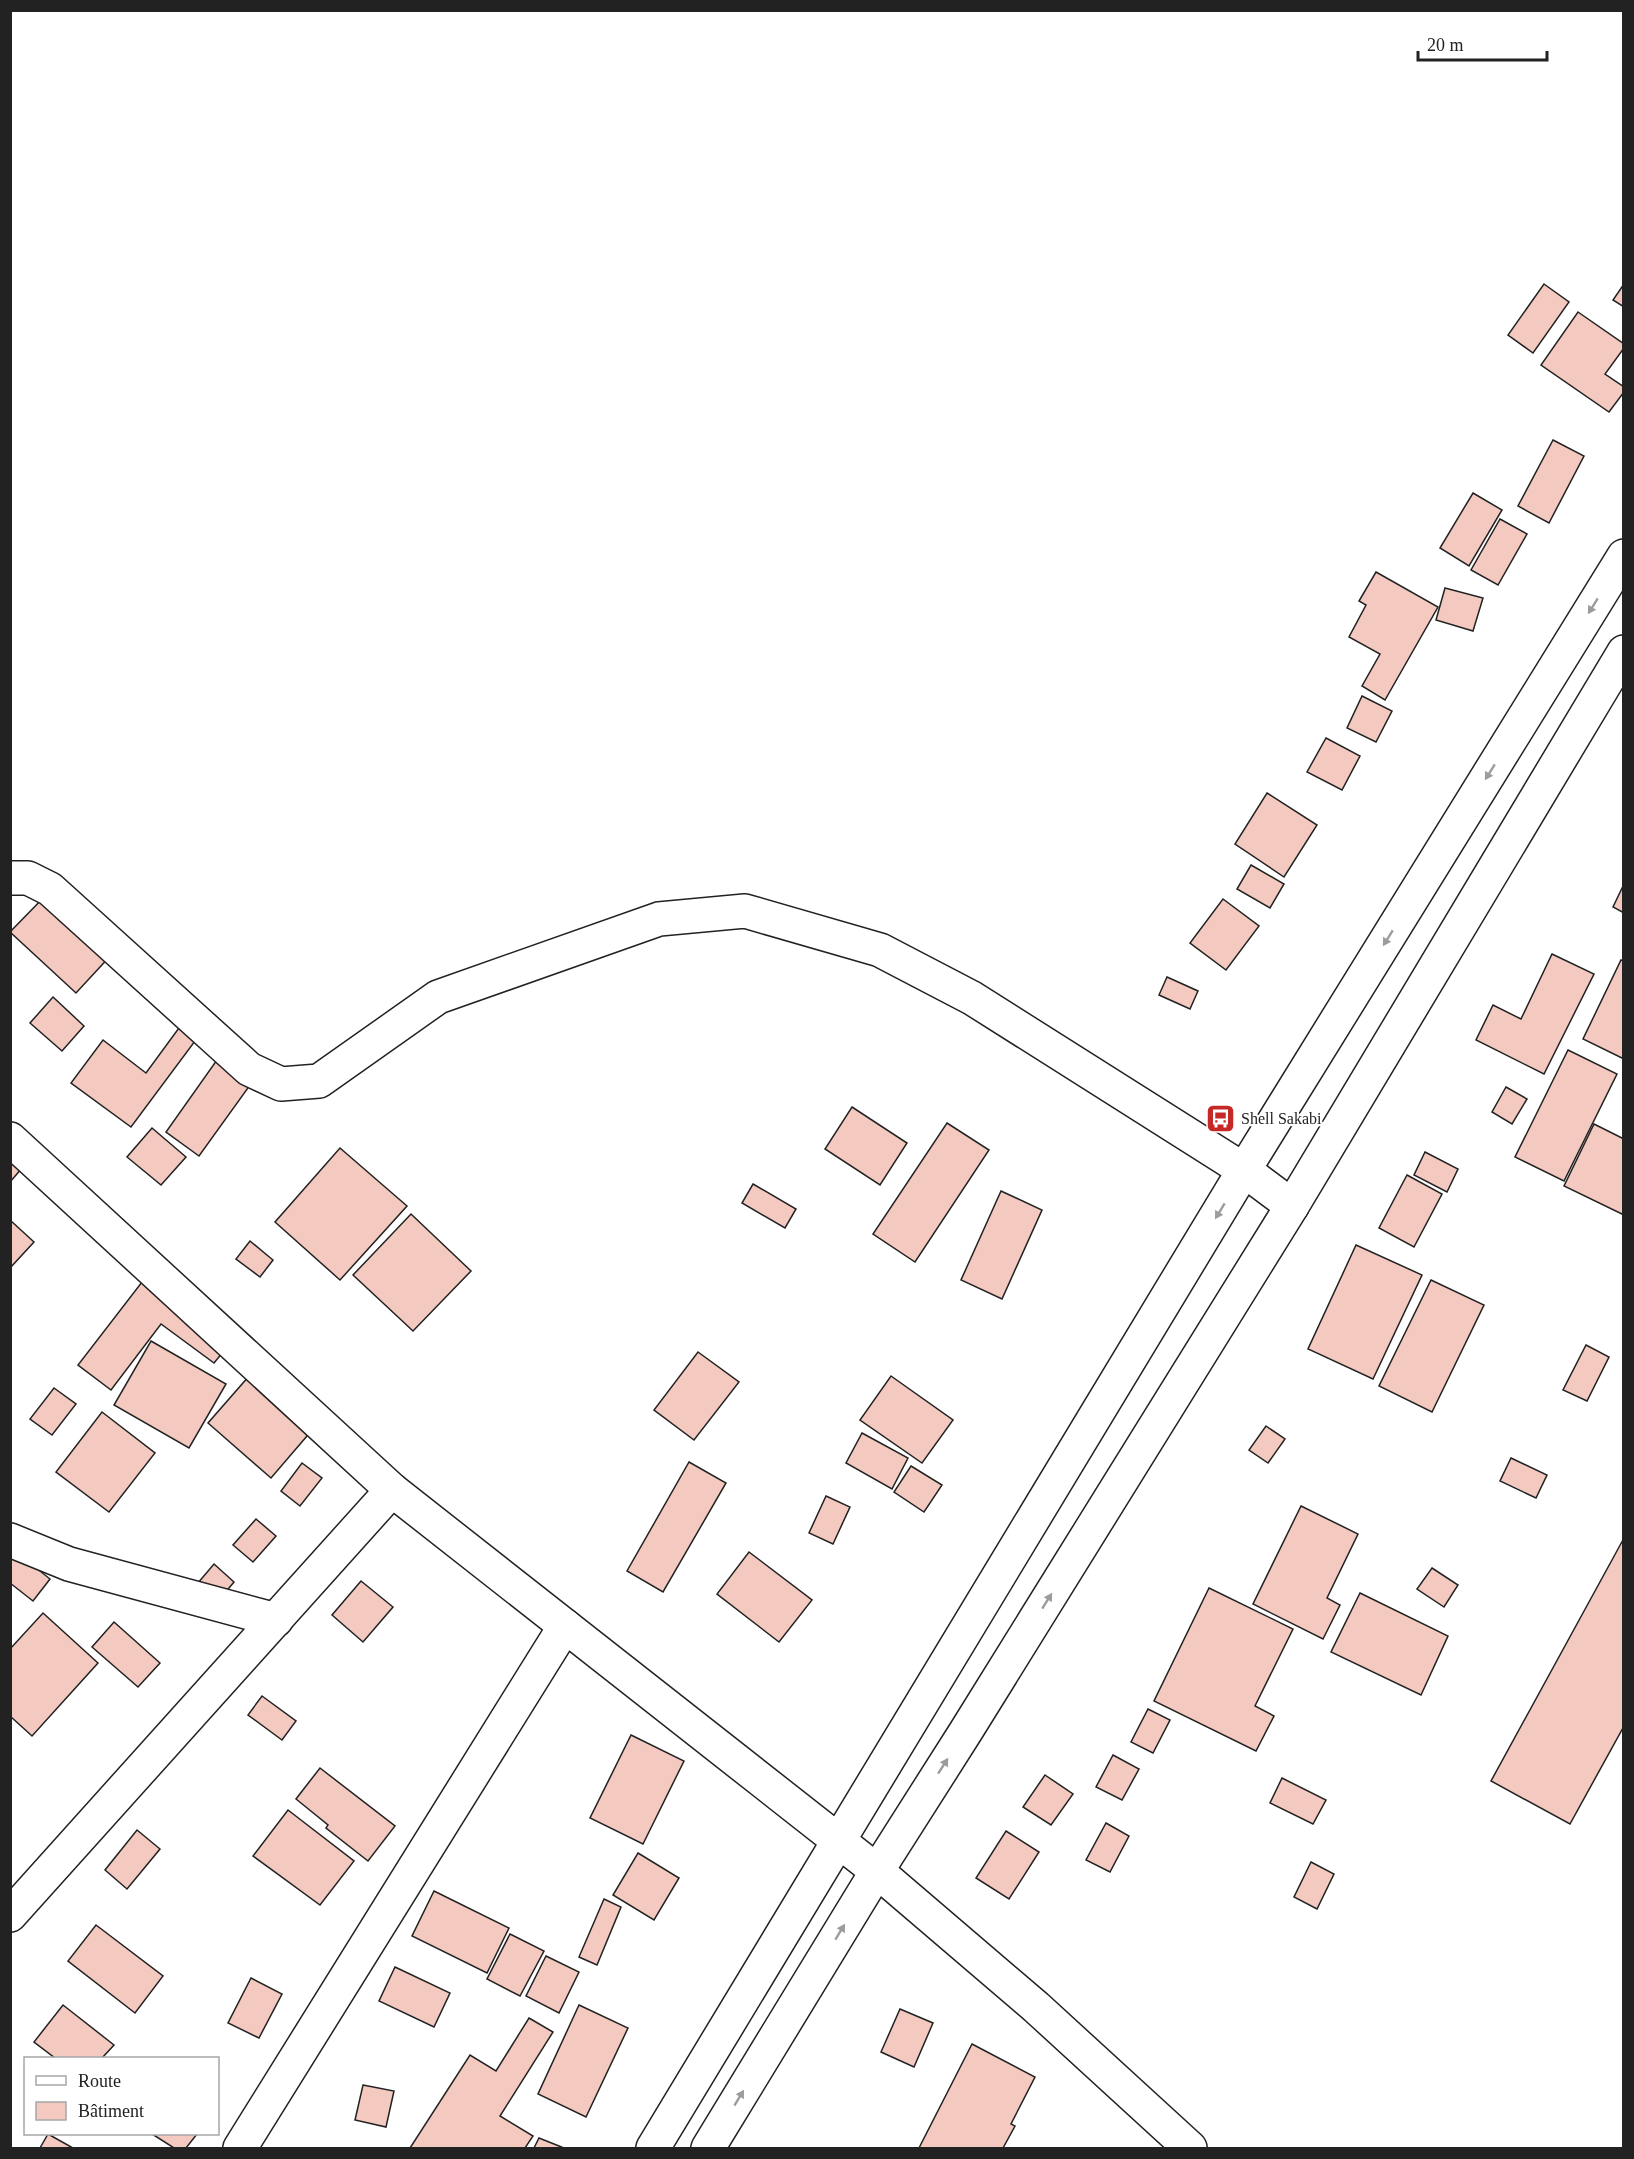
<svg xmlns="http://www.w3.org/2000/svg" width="1634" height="2159" viewBox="0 0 1634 2159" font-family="Georgia,serif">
<rect width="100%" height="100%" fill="#fff"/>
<g fill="#f3c9c0" stroke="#222" stroke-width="1.5">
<path d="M1544,284l25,18 -36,51 -25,-18z"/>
<path d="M1624,284v23l-11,-7z"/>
<path d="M1578,312l46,32v4l-19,26 19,13v5l-15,20 -68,-47z"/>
<path d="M1553,440l31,16 -35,67 -31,-17z"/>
<path d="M1473,493l29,17 -33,56 -29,-18z"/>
<path d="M1500,519l27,15 -29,51 -27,-15z"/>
<path d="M1376,572l62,35 -53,93 -23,-14 18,-32 -31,-17 17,-32 -7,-4z"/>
<path d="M1445,588l38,10 -10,33 -37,-11z"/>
<path d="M1362,696l30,15 -16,31 -29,-14z"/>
<path d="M1326,738l34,18 -18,34 -35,-18z"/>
<path d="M1267,793l50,32 -33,52 -49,-33z"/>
<path d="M1251,865l33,19 -14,24 -33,-19z"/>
<path d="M1624,884v29l-11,-6z"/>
<path d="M47,894l65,60 -36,39 -66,-61z"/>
<path d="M1223,899l36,27 -33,44 -36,-27z"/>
<path d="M1552,954l42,20 -50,100 -68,-34 17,-35 28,14z"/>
<path d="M1621,960l3,1v98l-41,-20z"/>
<path d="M1167,977l31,14 -8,18 -31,-14z"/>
<path d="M53,997l31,29 -22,25 -32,-28z"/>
<path d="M187,1017l17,12 -73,98 -60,-44 32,-43 43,33z"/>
<path d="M224,1050l34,24 -59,82 -33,-24z"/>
<path d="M1568,1050l49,24 -53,107 -49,-24z"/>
<path d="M1506,1087l21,12 -15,25 -20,-12z"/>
<path d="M852,1107l55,36 -27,42 -55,-36z"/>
<path d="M947,1123l42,27 -74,112 -42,-28z"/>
<path d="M1594,1124l30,15v76l-60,-29z"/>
<path d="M152,1128l34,29 -25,28 -34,-28z"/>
<path d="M340,1148l67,58 -67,74 -65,-58z"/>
<path d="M1425,1152l33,17 -11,23 -33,-17z"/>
<path d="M10,1159l12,9 -12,14z"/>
<path d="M1407,1175l35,19 -28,53 -35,-19z"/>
<path d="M753,1184l43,25 -11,19 -43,-25z"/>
<path d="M1001,1191l41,19 -40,89 -41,-19z"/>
<path d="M411,1214l60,57 -58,60 -60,-56z"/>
<path d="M10,1220l24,22 -24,26z"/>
<path d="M250,1241l23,19 -13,17 -24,-18z"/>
<path d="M1356,1245l66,30 -49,104 -65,-30z"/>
<path d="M1431,1280l53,25 -52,107 -53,-26z"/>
<path d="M142,1282l86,64 -14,17 -53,-39 -50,66 -33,-25z"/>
<path d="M151,1341l75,43 -37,64 -75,-43z"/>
<path d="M1586,1345l23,12 -22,44 -24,-11z"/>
<path d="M698,1352l41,30 -45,58 -40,-30z"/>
<path d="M256,1368l63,54 -48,56 -63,-55z"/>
<path d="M891,1376l62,44 -31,43 -62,-43z"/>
<path d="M54,1388l22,16 -24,31 -22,-16z"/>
<path d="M102,1412l53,41 -46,59 -53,-40z"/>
<path d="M1266,1426l19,13 -17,24 -19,-13z"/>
<path d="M862,1433l46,25 -16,31 -46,-26z"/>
<path d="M1511,1458l36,17 -11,23 -36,-17z"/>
<path d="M689,1462l37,21 -63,109 -36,-21z"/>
<path d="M302,1463l20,15 -22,28 -19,-15z"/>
<path d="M911,1466l31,19 -18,27 -30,-20z"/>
<path d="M826,1496l24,11 -17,37 -24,-11z"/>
<path d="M1301,1506l57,28 -31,64 13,7 -17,34 -70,-35z"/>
<path d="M256,1519l20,17 -23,26 -20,-17z"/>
<path d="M1624,1538v188l-54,98 -79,-43z"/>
<path d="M15,1551l35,28 -17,22 -23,-18v-27z"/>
<path d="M749,1552l63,48 -33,42 -62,-48z"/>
<path d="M214,1564l20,18 -21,25 -21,-17z"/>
<path d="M1432,1568l26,17 -14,22 -27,-18z"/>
<path d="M361,1581l32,26 -30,35 -31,-27z"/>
<path d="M1209,1588l84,41 -38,77 19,10 -18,35 -102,-50z"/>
<path d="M1360,1593l88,43 -27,59 -90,-43z"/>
<path d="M43,1613l55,50 -66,73 -22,-20v-67z"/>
<path d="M114,1622l46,41 -22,24 -46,-40z"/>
<path d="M262,1696l34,25 -14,19 -34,-25z"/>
<path d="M1148,1709l22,11 -17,33 -22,-11z"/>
<path d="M631,1735l53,26 -41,83 -53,-26z"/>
<path d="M1113,1755l26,14 -17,31 -26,-13z"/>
<path d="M320,1768l75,58 -27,35 -42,-33 2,-3 -32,-26z"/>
<path d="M1045,1775l28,19 -22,31 -28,-18z"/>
<path d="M1282,1778l44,22 -13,24 -43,-21z"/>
<path d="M288,1810l66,51 -34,44 -67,-49z"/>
<path d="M1106,1823l23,13 -19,36 -24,-12z"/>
<path d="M137,1830l23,19 -33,40 -22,-19z"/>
<path d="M1006,1831l33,21 -30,47 -33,-21z"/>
<path d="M638,1853l41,25 -25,42 -41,-25z"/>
<path d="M1311,1862l23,12 -17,35 -23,-12z"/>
<path d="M434,1891l75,37 -22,45 -75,-37z"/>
<path d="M604,1899l17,8 -24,58 -18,-8z"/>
<path d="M96,1925l67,51 -28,37 -67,-52z"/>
<path d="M510,1934l34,17 -24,45 -33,-17z"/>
<path d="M546,1956l33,16 -20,41 -33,-17z"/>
<path d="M395,1967l55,26 -16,34 -55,-26z"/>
<path d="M251,1978l31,16 -23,44 -31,-15z"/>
<path d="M63,2005l51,40 -12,13h-47l-21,-16z"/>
<path d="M579,2005l49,23 -42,89 -48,-23z"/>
<path d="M900,2009l33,14 -19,44 -33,-15z"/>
<path d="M529,2018l24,14 -53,84 33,20 -8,12h-115l60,-93 26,16z"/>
<path d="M972,2044l63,33 -24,47 4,2 -12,22h-84z"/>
<path d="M363,2085l31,6 -8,36 -31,-7z"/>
<path d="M48,2134l25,14h-33z"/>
<path d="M152,2134h45l-11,14h-12z"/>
<path d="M539,2138l25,10h-30z"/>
</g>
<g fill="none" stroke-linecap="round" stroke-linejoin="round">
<defs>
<g id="minor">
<path d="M10,878h18l22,11 199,180 32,15 38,-3 119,-84 221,-78 86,-8 135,39 92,48 272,172 48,36"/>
<path d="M10,1139l382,351 485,381 159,136 154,141"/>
<path d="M10,1540l59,24 207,56"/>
<path d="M10,1915l382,-425"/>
<path d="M240,2148l325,-522"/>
</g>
<g id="major">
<path d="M653,2148l591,-978 380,-614"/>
<path d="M708,2148l169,-277 89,-140 326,-525 332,-554"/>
</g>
</defs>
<use href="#minor" stroke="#222" stroke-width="36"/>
<use href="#major" stroke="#222" stroke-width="36"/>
<use href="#minor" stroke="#fff" stroke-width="33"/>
<use href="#major" stroke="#fff" stroke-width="33"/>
</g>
<defs><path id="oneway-solid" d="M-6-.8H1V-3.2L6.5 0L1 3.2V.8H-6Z" transform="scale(1.5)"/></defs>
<g fill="#9c9c9c">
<use href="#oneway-solid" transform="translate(1593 606) rotate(122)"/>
<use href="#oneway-solid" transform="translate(1490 772) rotate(122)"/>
<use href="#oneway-solid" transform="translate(1388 938) rotate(122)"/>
<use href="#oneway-solid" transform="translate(1220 1211) rotate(121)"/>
<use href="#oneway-solid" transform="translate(1047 1601) rotate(-58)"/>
<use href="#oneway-solid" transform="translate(943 1766) rotate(-57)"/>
<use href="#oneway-solid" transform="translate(840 1932) rotate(-59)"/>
<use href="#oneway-solid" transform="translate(739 2098) rotate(-59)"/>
</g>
<defs>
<symbol id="bus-square" viewBox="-11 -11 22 22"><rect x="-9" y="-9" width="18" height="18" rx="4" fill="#c62828" stroke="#fff"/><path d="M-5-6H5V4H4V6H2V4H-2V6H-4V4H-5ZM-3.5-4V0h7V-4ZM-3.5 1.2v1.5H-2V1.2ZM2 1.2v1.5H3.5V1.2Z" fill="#fff"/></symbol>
</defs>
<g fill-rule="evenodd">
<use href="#bus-square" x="1204" y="1102" width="33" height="33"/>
</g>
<g text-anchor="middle" stroke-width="4.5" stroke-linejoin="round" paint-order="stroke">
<g font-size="16" fill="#222" stroke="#fff" text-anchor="start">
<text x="1241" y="1124">Shell Sakabi</text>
</g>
</g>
<rect width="1634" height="2159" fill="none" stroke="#222222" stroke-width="24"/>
<rect x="24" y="2057" width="195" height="78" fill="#ffffff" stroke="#a7a7a7" stroke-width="1.5"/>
<rect x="36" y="2076" width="30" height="9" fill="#ffffff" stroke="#a7a7a7" stroke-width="1.5"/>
<text x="78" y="2087" font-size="18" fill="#222222">Route</text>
<rect x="36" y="2102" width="30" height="18" fill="#f3c9c0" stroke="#a7a7a7" stroke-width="1.5"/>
<text x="78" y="2117" font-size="18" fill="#222222">Bâtiment</text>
<path d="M1418 51v9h129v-9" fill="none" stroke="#222222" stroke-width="3"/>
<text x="1427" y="51" font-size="18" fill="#222222" stroke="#ffffff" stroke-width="4.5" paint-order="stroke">20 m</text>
</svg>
